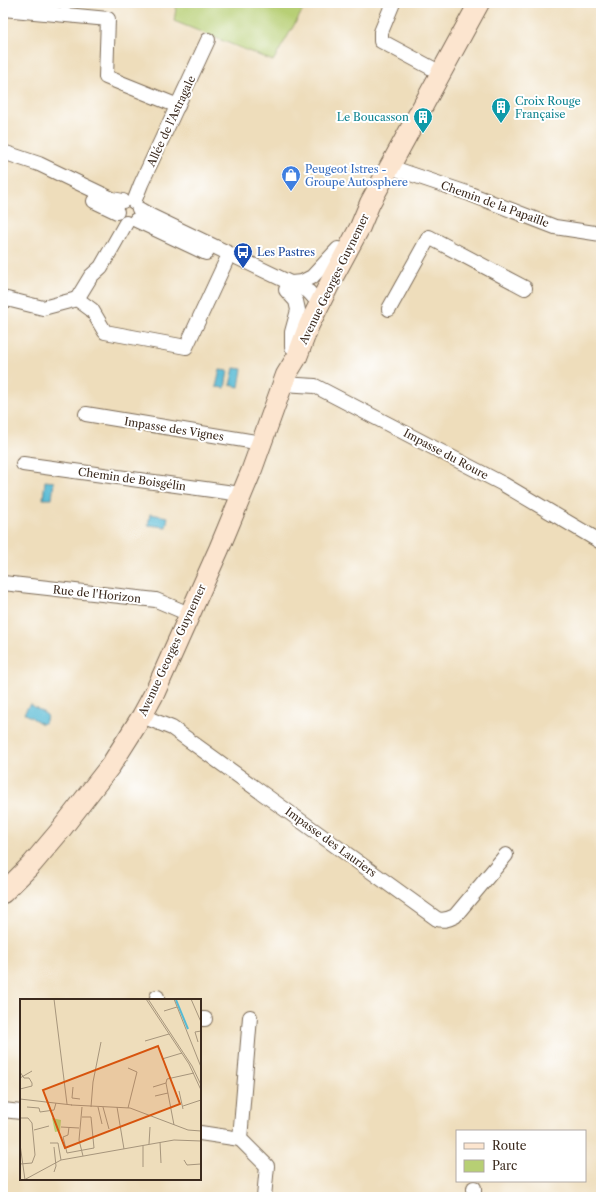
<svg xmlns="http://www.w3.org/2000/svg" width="604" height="1200" viewBox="0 0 604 1200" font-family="'Libre Caslon Text',serif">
<rect width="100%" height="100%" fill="#fff"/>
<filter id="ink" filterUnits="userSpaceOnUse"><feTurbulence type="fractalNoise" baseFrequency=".025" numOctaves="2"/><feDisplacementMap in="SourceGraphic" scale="8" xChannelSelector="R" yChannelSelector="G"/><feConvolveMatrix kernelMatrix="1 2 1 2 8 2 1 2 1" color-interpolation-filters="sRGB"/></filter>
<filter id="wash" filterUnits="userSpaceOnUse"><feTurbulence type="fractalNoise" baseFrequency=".012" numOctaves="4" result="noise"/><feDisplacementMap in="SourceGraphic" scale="16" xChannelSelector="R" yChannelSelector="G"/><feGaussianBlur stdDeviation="0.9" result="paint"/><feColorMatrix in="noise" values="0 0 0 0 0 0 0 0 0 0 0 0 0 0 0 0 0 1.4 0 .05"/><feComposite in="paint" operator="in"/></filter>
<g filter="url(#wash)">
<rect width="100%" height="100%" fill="#edb"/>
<path fill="#b7cf74" stroke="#797c49" d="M177,3h130l-34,58 -99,-40z"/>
<g fill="#56bad4" stroke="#487279">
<path d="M234,368l8,1 -3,18 -9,-2z"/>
<path d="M220,370l8,1 -3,17 -9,-1z"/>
<path d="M45,481l9,1 -2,17h-9z"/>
<path d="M150,514l18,3 -2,10 -18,-2z"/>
<path d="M30,704l17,11 -1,6 -4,3 -18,-11z"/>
</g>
</g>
<g filter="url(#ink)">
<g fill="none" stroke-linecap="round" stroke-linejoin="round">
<defs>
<g id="street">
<path d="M393,3l-12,29v9l60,32"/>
<path d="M3,9l105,10 -2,58 72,29"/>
<path d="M3,152l36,12 73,35 11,2"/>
<path d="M390,167l80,27 85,33 46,7"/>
<path d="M94,201l23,11"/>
<path d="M134,202l7,-18 67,-144"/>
<path d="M139,209l12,7 158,76 7,8"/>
<path d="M136,220l70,33"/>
<path d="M291,283l11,-1 10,-5 26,-28"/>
<path d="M286,290l10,11 2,9 -6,22v15"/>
<path d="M3,298l40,10 34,-9 15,11 13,22 81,15 40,-86"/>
<path d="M77,299l14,-23 10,-9 25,-44"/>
<path d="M389,309l40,-72 96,51"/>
<path d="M283,384l32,2 188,98 98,58"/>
<path d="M86,414l176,29"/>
<path d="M23,464l218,30"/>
<path d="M3,583l153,17 33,14"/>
<path d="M142,716l30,12 265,191c7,2 12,0 18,-3l51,-61"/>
<path d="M157,1000v-3"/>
<path d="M250,1017l-10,122 27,27 -3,31"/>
<path d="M200,1019h5"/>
<path d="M3,1110l18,2"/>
<path d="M200,1133l40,6"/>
<path d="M474,1197v-9"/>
</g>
<path id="secondary" d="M3,893l29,-29 27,-32 52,-67 31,-49 13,-24 64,-143 32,-77 35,-97 11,-18 12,-32 24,-48 27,-50 10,-24 109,-200"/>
</defs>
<use href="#street" stroke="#7a6955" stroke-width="16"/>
<use href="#secondary" stroke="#7a6955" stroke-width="22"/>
<use href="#street" stroke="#fff" stroke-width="14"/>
<use href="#secondary" stroke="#fce5cf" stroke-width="20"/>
</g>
</g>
<defs>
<symbol id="building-pin" viewBox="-11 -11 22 30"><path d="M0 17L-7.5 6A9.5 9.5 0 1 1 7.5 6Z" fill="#0f9aa8" stroke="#fff"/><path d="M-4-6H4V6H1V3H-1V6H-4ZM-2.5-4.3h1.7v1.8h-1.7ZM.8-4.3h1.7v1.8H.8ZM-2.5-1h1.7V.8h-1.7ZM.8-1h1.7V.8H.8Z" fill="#fff"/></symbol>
<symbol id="shop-pin" viewBox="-11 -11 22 30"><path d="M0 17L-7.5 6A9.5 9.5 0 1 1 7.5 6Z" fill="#3f7fe0" stroke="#fff"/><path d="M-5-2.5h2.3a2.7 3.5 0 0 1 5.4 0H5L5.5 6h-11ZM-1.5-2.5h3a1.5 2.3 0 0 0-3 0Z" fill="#fff"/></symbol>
<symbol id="bus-pin" viewBox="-11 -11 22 30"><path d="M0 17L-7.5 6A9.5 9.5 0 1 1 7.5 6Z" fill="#1a4fb4" stroke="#fff"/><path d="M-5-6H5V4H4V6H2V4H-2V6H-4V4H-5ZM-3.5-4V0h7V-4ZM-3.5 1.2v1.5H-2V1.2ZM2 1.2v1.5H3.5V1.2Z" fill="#fff"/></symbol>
</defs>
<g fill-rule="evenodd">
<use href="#building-pin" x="490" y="96" width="22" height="30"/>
<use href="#building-pin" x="412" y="106" width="22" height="30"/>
<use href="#shop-pin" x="280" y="164" width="22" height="30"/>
<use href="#bus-pin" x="232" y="241" width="22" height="30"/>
</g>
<g text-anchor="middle" stroke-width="4" stroke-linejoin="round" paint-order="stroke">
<g font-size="11" fill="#0d838f" stroke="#fff" text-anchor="start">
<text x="515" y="105">Croix Rouge<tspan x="515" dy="13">Française</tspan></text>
<text x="409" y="121" text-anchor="end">Le Boucasson</text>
</g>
<g font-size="11" fill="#3b2a1e" stroke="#fff">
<text transform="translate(171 121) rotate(-65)" y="4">Allée de l'Astragale</text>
<text transform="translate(495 204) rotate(20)" y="4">Chemin de la Papaille</text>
<text transform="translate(334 279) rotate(-64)" y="4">Avenue Georges Guynemer</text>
<text transform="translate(174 429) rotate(9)" y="4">Impasse des Vignes</text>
<text transform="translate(446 454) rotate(28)" y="4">Impasse du Roure</text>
<text transform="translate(132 479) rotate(8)" y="4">Chemin de Boisgélin</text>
<text transform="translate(97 594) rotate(6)" y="4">Rue de l'Horizon</text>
<text transform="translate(172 650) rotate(-65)" y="4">Avenue Georges Guynemer</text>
<text transform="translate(331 842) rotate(36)" y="4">Impasse des Lauriers</text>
</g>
<g font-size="11" fill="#366cbe" stroke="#fff" text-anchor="start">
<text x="305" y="173">Peugeot Istres -<tspan x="305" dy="13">Groupe Autosphere</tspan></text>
</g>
<g font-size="11" fill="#164399" stroke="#fff" text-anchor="start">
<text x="257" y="256">Les Pastres</text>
</g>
</g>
<g transform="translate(20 999)">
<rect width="181" height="181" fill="#edb"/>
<path d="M32,119l9,2 -1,11 -5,1z" fill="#b7cf74"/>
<path fill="none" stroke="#56bad4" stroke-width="2" d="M156,1l12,29"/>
<path fill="none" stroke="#a6957c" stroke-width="1" d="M34,0l13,105M126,0l43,65 12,26M128,0l44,67 9,19M154,0l27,68M171,0l10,23M144,12l13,-4M125,42l24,-7M178,43l-3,-10 6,-1M142,60l20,-6M108,69l9,4 -9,36M0,73l4,6h5l3,5v3l-12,3M0,79l12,-7M146,84l8,42M53,88l-1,11 8,1M133,88l13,-4 1,-4 27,-6M159,92l4,18M135,97l13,-3M0,100l52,6M51,106l59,3 58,22 13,1M163,107l18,-6M7,108l12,1 1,4 14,-2 2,-7M62,108l-3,33 4,16M71,108l2,-25 8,-40M78,108l4,17M83,108l6,22M97,108l7,42M0,119h8l4,5 3,32 -3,8 -12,1M41,128l18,1M49,128l-1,8 -5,2 4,16 27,-5 -3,-31h-9M14,131l15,-4M140,143l1,21M30,144h8l3,17M0,145l5,36M129,145l1,-17M123,147v21M34,148l2,19 -2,6M164,161l3,5 14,-1M4,181l37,-20 113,-20 27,1"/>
<path fill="#d7540e" fill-opacity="0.15" stroke="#d7540e" stroke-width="2" d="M138,47l22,58 -115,44 -22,-58z"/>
<rect width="181" height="181" fill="none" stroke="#3b2a1e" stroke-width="2"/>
</g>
<rect width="604" height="1200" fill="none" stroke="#fff" stroke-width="16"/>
<rect x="456" y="1130" width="130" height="52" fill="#ffffff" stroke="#b1aaa5"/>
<rect x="464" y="1143" width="20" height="6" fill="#fce5cf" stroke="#b1aaa5"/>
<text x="492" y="1150" font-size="12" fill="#3b2a1e">Route</text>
<rect x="464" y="1160" width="20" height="12" fill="#b7cf74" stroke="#b1aaa5"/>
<text x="492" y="1170" font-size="12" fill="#3b2a1e">Parc</text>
</svg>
